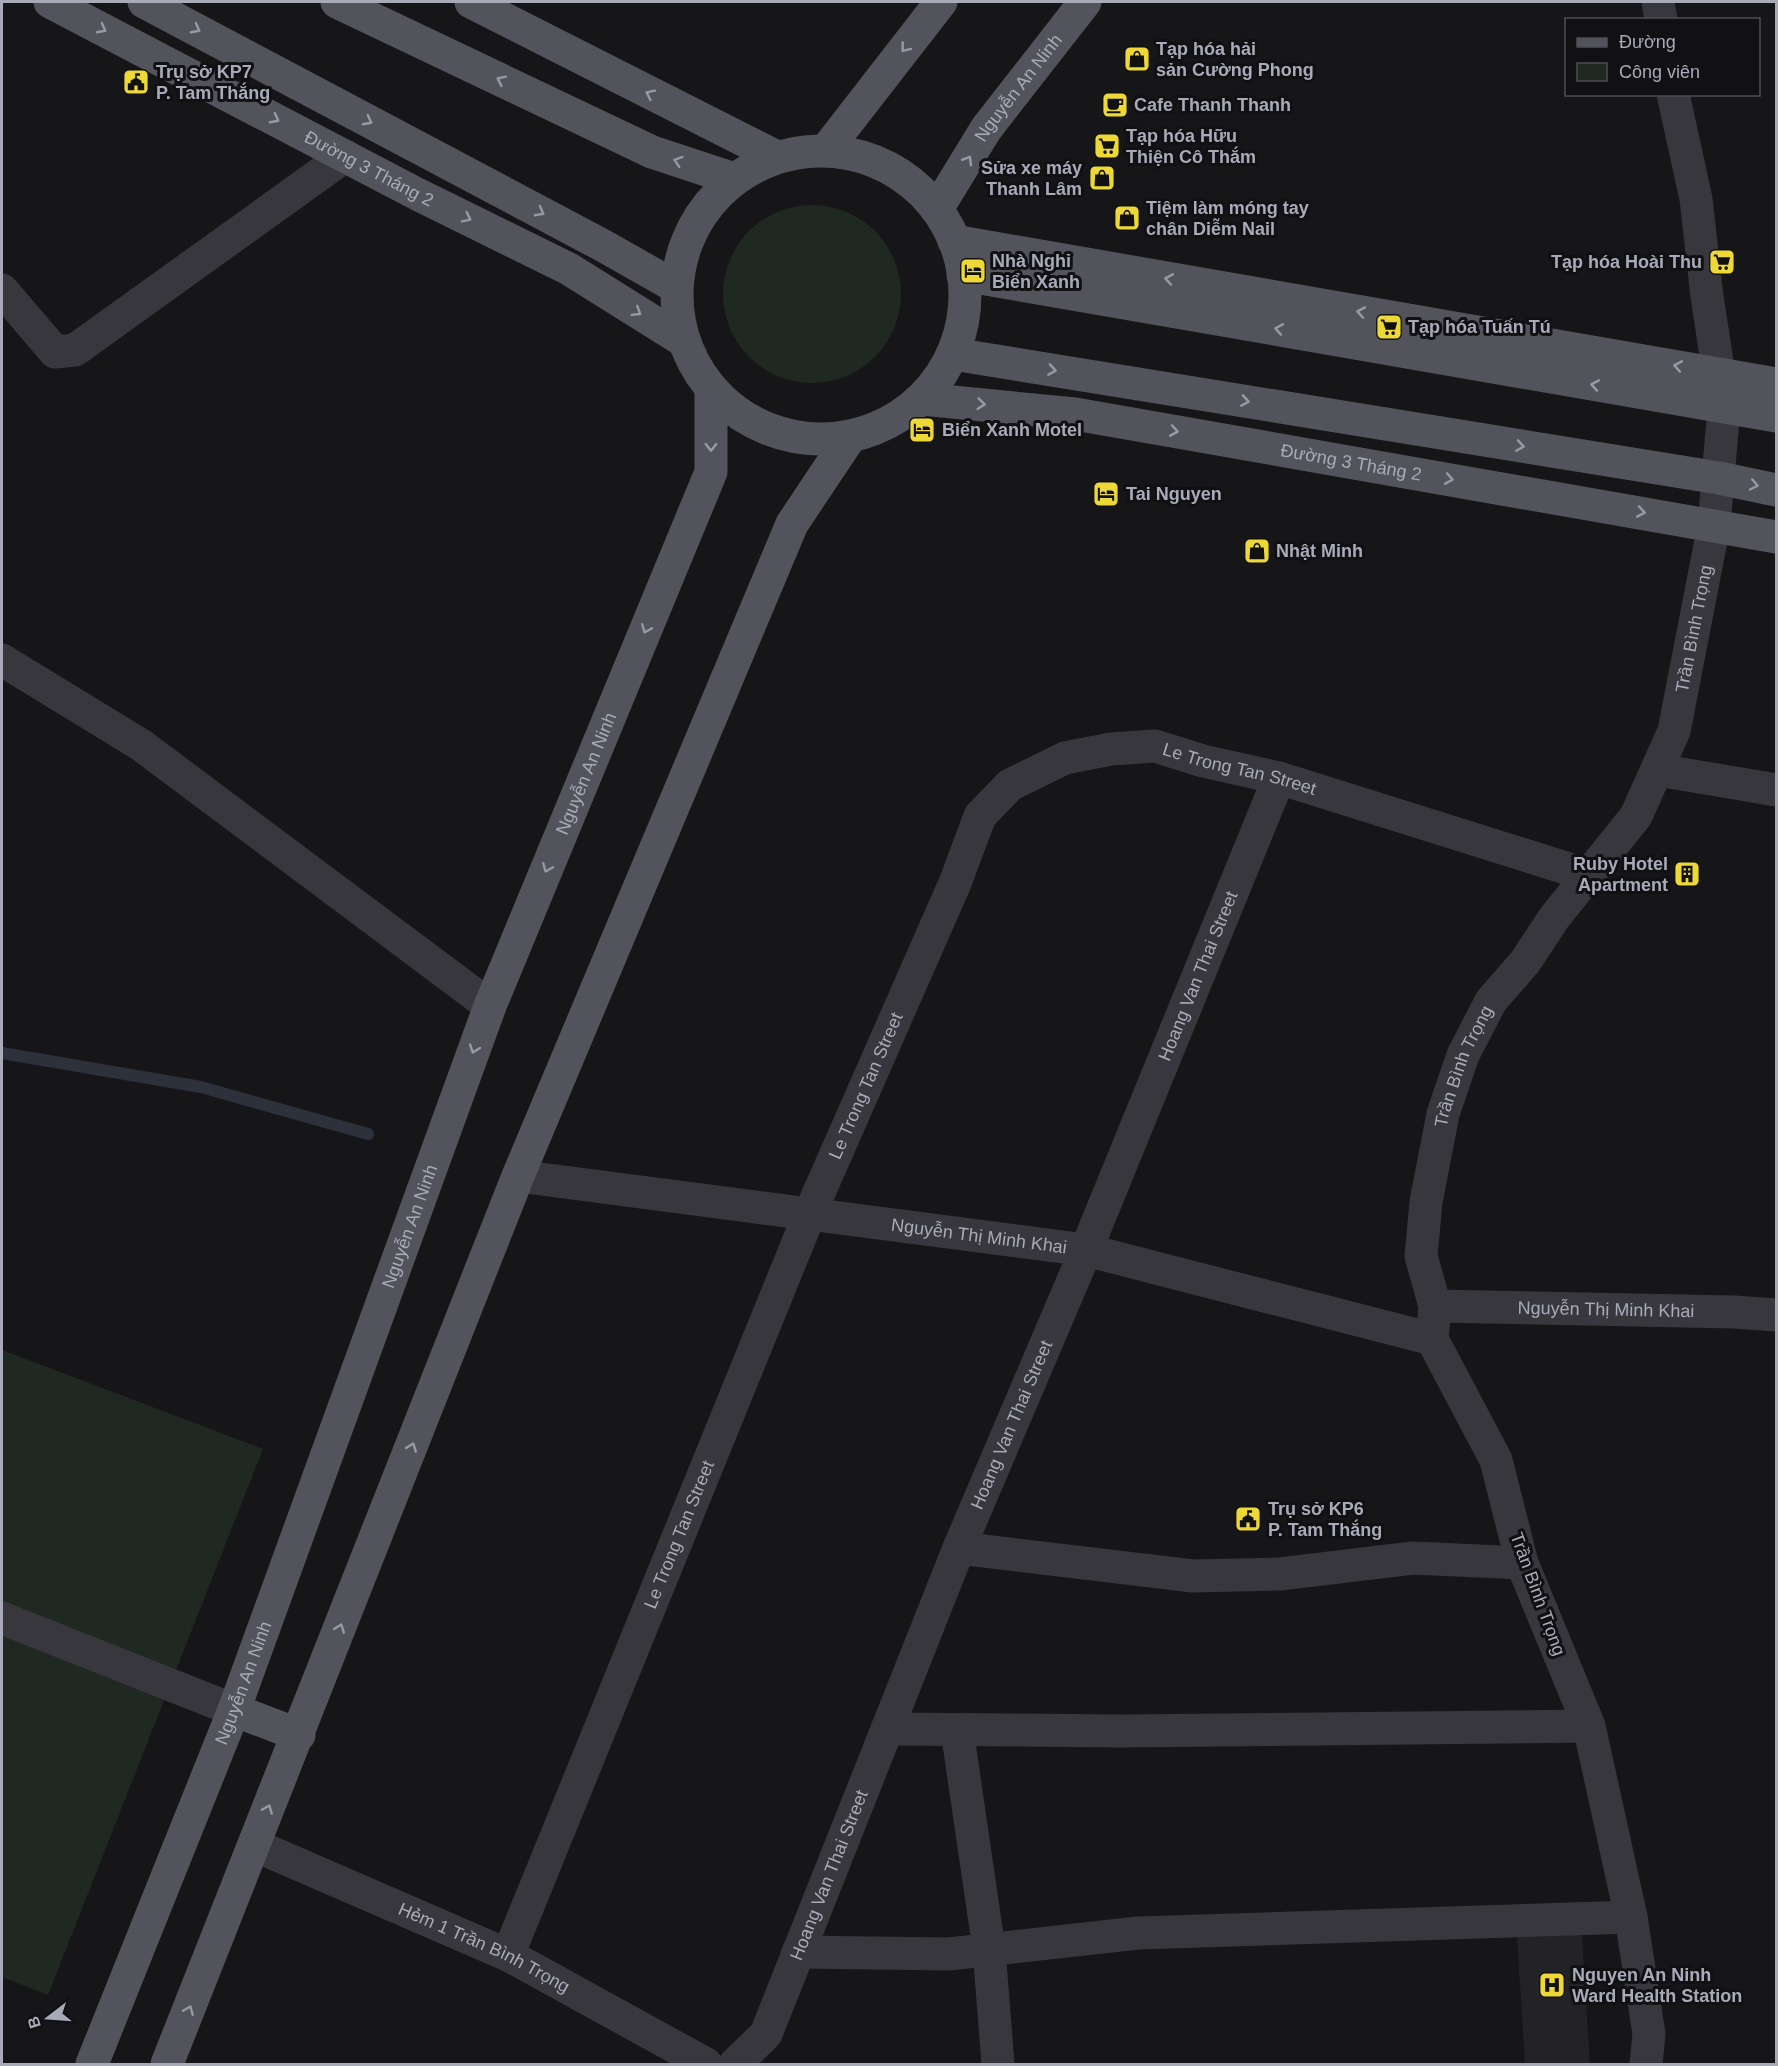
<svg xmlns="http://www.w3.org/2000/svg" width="1778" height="2066" viewBox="0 0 1778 2066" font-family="Helvetica,sans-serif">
<rect width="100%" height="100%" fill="#161618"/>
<path fill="#232225" d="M1580,1903l10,161h-65l-10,-159z"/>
<g fill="#202822">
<circle cx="812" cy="294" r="89"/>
<path d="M2,1350l261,99 -215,546 -46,-18z"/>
</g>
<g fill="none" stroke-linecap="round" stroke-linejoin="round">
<path stroke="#2c313b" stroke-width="12" d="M2,1053l199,34 167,47"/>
<g stroke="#37373d" stroke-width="33">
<path d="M1658,2l3,18"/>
<path d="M2,290l53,62 20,-2 270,-194"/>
<path d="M2,660l139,85 349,261"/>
<path d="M1658,770l118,20"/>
<path id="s1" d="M518,1176l568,74 346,89"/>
<path id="s2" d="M1435,1306l299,6 42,3"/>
<path d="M959,1548l234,28 87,-2 133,-16 109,5"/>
<path d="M2,1618l232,92"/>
<path d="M887,1729l236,2 466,-5"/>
<path d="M957,1730l32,219 9,115"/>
<path id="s3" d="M254,1845l254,110 198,109"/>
<path d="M798,1952l151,2 189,-21 493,-16"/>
<path id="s4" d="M508,1955l302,-742 145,-330 25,-67 30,-31 55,-27 46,-9 44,-3 48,15 76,17 309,97"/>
<path id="s5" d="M735,2064l31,-30 193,-486 127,-298 193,-472"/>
<path id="s6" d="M1646,2064l3,-30 -18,-117 -42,-191 -67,-163 -26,-103 -64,-121 3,-33 -14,-50 5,-54 17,-88 20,-59 28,-54 34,-39 29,-44 82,-102 38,-85 40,-206 10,-117 -17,-112 -11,-97 -23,-105"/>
</g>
<g stroke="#53535c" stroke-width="33">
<path id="s7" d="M50,2l367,192 152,75 115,72"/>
<path d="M144,2l458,243 74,42"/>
<path d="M337,2l315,150 82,27"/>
<path d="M471,2l306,155"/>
<path d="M826,150l115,-148"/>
<circle cx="821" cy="295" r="144"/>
<path id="s8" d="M937,209l49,-80 99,-127"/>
<path d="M954,241l822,143"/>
<path d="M963,275l813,141"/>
<path d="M953,354l766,124 57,12"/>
<path id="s9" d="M922,399l153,15 701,123"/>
<path d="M234,1710l65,25"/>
<path id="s10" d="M92,2064l142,-354 256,-704 221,-534v-83"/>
<path d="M167,2064l351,-888 274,-652 58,-87"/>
</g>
</g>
<defs><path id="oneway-chevron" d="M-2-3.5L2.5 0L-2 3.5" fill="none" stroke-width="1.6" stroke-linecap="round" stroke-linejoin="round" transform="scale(1.5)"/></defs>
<g stroke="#9799a5">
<use href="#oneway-chevron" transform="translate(102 29) rotate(28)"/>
<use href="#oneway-chevron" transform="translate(196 29) rotate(28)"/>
<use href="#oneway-chevron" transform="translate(905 48) rotate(128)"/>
<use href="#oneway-chevron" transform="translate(501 80) rotate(-154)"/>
<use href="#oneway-chevron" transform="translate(650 94) rotate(-154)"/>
<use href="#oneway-chevron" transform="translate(275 119) rotate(28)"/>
<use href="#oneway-chevron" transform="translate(368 121) rotate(28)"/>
<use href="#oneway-chevron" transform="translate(968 160) rotate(-59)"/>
<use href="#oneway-chevron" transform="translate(678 161) rotate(-162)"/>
<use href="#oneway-chevron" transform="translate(540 212) rotate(28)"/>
<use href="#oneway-chevron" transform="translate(467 218) rotate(26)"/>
<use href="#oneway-chevron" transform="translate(1169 279) rotate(-170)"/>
<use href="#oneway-chevron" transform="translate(637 312) rotate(32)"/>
<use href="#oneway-chevron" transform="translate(1361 312) rotate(-170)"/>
<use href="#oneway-chevron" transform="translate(1279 329) rotate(-170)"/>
<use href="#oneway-chevron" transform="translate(1678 366) rotate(-170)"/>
<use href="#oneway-chevron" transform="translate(1052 370) rotate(9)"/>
<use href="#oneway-chevron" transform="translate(1595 385) rotate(-170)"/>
<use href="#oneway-chevron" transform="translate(1245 401) rotate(9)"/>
<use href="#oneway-chevron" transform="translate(981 404) rotate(6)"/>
<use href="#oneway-chevron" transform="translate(1174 431) rotate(10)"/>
<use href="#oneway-chevron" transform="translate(1520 446) rotate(9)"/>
<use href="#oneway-chevron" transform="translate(711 447) rotate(90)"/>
<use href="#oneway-chevron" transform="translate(1449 479) rotate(10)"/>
<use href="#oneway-chevron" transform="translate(1754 485) rotate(12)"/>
<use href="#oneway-chevron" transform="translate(1641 512) rotate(10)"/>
<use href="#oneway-chevron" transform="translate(646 629) rotate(112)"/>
<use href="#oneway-chevron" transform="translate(547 868) rotate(112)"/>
<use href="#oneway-chevron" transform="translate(474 1049) rotate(110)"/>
<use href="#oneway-chevron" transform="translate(412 1447) rotate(-69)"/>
<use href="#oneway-chevron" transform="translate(340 1628) rotate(-69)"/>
<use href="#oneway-chevron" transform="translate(268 1809) rotate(-68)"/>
<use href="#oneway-chevron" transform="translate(189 2010) rotate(-68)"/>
</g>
<defs>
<symbol id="shop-square" viewBox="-11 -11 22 22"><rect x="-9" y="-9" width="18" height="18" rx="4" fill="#edd838" stroke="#111113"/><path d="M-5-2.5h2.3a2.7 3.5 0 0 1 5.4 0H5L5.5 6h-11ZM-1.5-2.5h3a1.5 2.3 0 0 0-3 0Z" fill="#111"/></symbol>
<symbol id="civic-square" viewBox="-11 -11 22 22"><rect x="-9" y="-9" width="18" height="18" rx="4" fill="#edd838" stroke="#111113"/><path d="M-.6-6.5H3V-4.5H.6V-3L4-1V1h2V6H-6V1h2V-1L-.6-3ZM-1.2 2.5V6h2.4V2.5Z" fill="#111"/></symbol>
<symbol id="cafe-square" viewBox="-11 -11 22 22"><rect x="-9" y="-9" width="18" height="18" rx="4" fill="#edd838" stroke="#111113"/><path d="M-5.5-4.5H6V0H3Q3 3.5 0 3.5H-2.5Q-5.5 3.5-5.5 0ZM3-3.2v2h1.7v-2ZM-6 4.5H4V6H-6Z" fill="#111"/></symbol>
<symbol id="supermarket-square" viewBox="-11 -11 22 22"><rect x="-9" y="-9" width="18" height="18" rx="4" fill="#edd838" stroke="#111113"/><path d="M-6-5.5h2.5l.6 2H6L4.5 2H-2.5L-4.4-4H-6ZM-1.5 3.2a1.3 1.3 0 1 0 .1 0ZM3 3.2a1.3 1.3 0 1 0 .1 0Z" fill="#111"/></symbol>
<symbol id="hotel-square" viewBox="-11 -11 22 22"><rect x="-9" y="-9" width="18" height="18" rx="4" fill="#edd838" stroke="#111113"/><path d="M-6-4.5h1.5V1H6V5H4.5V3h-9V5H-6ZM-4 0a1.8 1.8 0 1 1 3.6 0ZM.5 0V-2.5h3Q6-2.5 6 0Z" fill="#111"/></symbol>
<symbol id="building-square" viewBox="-11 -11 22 22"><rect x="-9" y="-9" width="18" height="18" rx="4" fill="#edd838" stroke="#111113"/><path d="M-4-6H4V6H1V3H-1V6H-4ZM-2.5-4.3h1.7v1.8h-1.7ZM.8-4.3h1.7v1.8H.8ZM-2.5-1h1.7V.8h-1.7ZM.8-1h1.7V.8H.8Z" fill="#111"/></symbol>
<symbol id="hospital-square" viewBox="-11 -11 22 22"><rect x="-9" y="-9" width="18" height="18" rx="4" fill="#edd838" stroke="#111113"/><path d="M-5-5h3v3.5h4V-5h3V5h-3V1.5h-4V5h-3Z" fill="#111"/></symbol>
</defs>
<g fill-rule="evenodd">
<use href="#shop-square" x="1122" y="44" width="30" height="30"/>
<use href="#civic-square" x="121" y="67" width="30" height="30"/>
<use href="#cafe-square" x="1100" y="90" width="30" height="30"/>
<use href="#supermarket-square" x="1092" y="131" width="30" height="30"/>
<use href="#shop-square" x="1087" y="163" width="30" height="30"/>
<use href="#shop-square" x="1112" y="203" width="30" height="30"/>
<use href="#supermarket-square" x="1707" y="247" width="30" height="30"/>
<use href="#hotel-square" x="958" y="256" width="30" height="30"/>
<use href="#supermarket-square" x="1374" y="312" width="30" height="30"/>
<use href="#hotel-square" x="907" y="415" width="30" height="30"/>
<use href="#hotel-square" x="1091" y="479" width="30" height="30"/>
<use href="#shop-square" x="1242" y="536" width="30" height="30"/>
<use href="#building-square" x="1672" y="859" width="30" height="30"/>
<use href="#civic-square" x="1233" y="1504" width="30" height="30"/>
<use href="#hospital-square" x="1537" y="1970" width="30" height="30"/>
</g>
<g text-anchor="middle" stroke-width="6" stroke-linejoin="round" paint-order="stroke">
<g font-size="18" font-weight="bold" fill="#a8aab7" stroke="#111113" text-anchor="start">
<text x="1156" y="55">Tạp hóa hải<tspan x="1156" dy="21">sản Cường Phong</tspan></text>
<text x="156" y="78">Trụ sở KP7<tspan x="156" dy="21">P. Tam Thắng</tspan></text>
<text x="1134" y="111">Cafe Thanh Thanh</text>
<text x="1126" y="142">Tạp hóa Hữu<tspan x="1126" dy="21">Thiện Cô Thắm</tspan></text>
<text x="1082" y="174" text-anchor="end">Sửa xe máy<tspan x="1082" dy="21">Thanh Lâm</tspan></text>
<text x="1146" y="214">Tiệm làm móng tay<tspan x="1146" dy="21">chân Diễm Nail</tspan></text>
<text x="992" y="267">Nhà Nghỉ<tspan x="992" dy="21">Biển Xanh</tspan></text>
<text x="1702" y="268" text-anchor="end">Tạp hóa Hoài Thu</text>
<text x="1408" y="333">Tạp hóa Tuấn Tú</text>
<text x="942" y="436">Biển Xanh Motel</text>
<text x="1126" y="500">Tai Nguyen</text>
<text x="1276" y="557">Nhật Minh</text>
<text x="1668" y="870" text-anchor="end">Ruby Hotel<tspan x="1668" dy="21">Apartment</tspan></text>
<text x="1268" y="1515">Trụ sở KP6<tspan x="1268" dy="21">P. Tam Thắng</tspan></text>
<text x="1572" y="1981">Nguyen An Ninh<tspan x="1572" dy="21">Ward Health Station</tspan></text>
</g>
<g font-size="18" fill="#a8aab7" stroke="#111113">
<text dy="6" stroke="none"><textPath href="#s8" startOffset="146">Nguyễn An Ninh</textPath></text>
<text dy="6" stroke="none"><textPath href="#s7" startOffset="360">Đường 3 Tháng 2</textPath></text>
<text dy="6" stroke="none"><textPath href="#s9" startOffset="434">Đường 3 Tháng 2</textPath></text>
<text dy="6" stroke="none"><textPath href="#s6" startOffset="1548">Trần Bình Trọng</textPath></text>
<text dy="6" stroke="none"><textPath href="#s4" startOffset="1516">Le Trong Tan Street</textPath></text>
<text dy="6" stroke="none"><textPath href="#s10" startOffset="1382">Nguyễn An Ninh</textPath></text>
<text dy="6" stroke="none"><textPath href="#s5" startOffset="1186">Hoang Van Thai Street</textPath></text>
<text dy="6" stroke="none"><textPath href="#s6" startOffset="1044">Trần Bình Trọng</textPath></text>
<text dy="6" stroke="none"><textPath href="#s4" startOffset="940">Le Trong Tan Street</textPath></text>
<text dy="6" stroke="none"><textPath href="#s10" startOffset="896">Nguyễn An Ninh</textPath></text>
<text dy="6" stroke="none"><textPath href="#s1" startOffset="465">Nguyễn Thị Minh Khai</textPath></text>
<text dy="6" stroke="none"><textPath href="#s2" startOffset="171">Nguyễn Thị Minh Khai</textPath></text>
<text dy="6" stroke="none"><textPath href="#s5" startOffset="700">Hoang Van Thai Street</textPath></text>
<text dy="6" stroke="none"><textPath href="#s4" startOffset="454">Le Trong Tan Street</textPath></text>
<text transform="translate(1538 1594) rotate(70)" y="6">Trần Bình Trọng</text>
<text dy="6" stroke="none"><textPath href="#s10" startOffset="410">Nguyễn An Ninh</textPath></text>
<text dy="6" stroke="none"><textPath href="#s5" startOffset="214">Hoang Van Thai Street</textPath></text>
<text dy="6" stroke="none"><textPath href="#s3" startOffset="252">Hẻm 1 Trần Bình Trọng</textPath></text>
</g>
</g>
<rect width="1778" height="2066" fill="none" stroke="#a8aab7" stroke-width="6"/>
<rect x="1565" y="18" width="195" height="78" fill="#111113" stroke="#4d4e55" stroke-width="1.5"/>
<rect x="1577" y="38" width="30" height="9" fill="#53535c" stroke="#4d4e55" stroke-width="1.5"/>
<text x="1619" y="48" font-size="18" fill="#a8aab7">Đường</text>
<rect x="1577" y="63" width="30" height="18" fill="#202822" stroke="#4d4e55" stroke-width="1.5"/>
<text x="1619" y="78" font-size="18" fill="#a8aab7">Công viên</text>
<g transform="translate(48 2018) rotate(253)" stroke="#111113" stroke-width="4.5" paint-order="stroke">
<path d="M0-4.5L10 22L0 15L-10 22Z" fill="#a8aab7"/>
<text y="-9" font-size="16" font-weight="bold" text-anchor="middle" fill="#a8aab7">B</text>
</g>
</svg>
